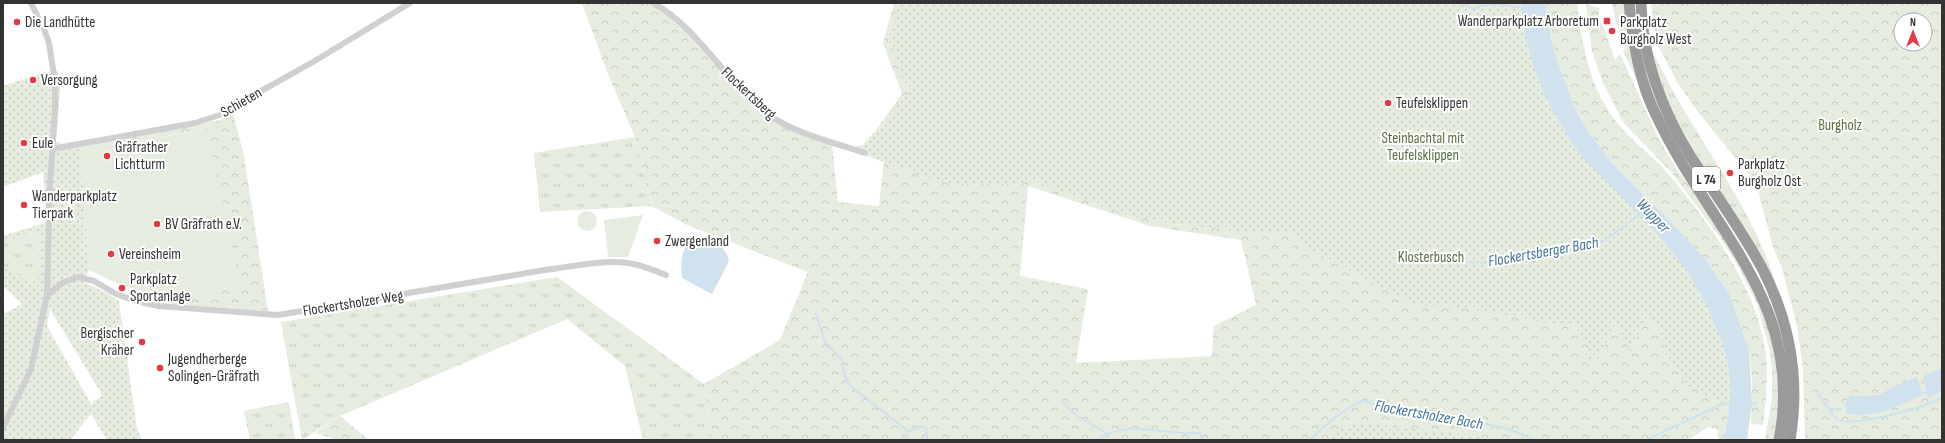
<svg xmlns="http://www.w3.org/2000/svg" width="1945" height="443" viewBox="0 0 1945 443" font-family="'Sofia Sans Condensed',sans-serif">
<defs>
<pattern id="grass-tufts" width="24" height="20" patternUnits="userSpaceOnUse"><rect width="24" height="20" fill="#e6ecdf"/><path d="M3 7l-1-3M5 7V3M7 7l1-3M15 17l-1-3M17 17v-4M19 17l1-3" fill="none" stroke="#c6cbc0"/></pattern>
<pattern id="forest-crowns" width="20" height="18" patternUnits="userSpaceOnUse"><rect width="20" height="18" fill="#e6ecdf"/><path d="M2 6a3 3 0 1 1 6 0M12 15a3 3 0 1 1 6 0" fill="none" stroke="#c6cbc0"/></pattern>
<pattern id="park-dots" width="8" height="8" patternUnits="userSpaceOnUse"><rect width="8" height="8" fill="#e6ecdf"/><path d="M2 2h.1M6 6h.1" fill="none" stroke="#c6cbc0" stroke-width="1.8" stroke-linecap="round"/></pattern>
</defs>
<rect width="100%" height="100%" fill="#fff"/>
<g fill="url(#grass-tufts)">
<path d="M1612,3h13l15,83 -17,-35 2,-3 -10,-30z"/>
<path d="M1653,56h2c37,79 97,147 122,231l-100,-165 -12,-28z"/>
<path d="M635,137l17,69 -112,6 -6,-59z"/>
<path d="M32,232l7,5 -1,43 -9,3 -26,-18v-22z"/>
<path d="M557,277l147,107 8,56h-69l-18,-74 -58,-47 -227,97 -38,24 -21,-118z"/>
<path d="M289,402l6,38h-45l-6,-29z"/>
</g>
<g fill="url(#forest-crowns)" fill-rule="evenodd">
<path d="M582,3l67,1 25,15 99,101 59,24 6,58 41,4 5,-45 -24,-9 42,-58 -19,-51 11,-40h627l4,33 205,344v23l-6,37h-6l-1,-11 -9,-2 -20,13h-976l-8,-56 76,-44 28,-68 -121,-47 -35,-19 -17,-69 -28,-65zM1028,186l122,40 91,14 15,65 -42,21 -2,30 -136,7 12,-74 -68,-13z"/>
<path d="M1545,3h32c4,36 11,73 29,104 18,30 43,44 64,69 39,46 87,113 95,174 4,25 1,50 -2,75l-12,-1 1,-44 -3,-29 -19,-56 -24,-35 -29,-32 -64,-64 -25,-33 -11,-18 -19,-50 -7,-25z"/>
<path d="M1651,3h291v437h-137l-2,-71 -6,-43 -15,-58 -9,-21 -17,-64 -55,-67 -24,-34 -21,-41zM1901,20h24v24h-24z"/>
<path d="M1586,4l14,4 -2,10 6,10 11,32 5,-6 38,83 18,31 48,66 37,68 13,45 5,50 -4,43h-10l7,-42v-29l-3,-21 -12,-44 -18,-36 -20,-32 -47,-63 -49,-51 -20,-39 -11,-32z"/>
<path d="M233,113l11,43 24,155 -97,-7 1,-5 69,-12 -35,-158 -79,14v-5l93,-18z"/>
<path d="M340,416l29,24h-31l-23,-7z"/>
</g>
<g fill="url(#park-dots)" fill-rule="evenodd">
<path d="M900,3h562l12,6c20,-8 44,-4 63,6l27,93 146,176 26,119 -18,-1 -31,-17 -20,-28 -8,-27 -10,-17 -19,38 -14,-27 -2,2 -17,35h-8l-4,-3 4,-13 -9,-6 -2,-11 -5,-5 -7,2 -114,-19h-25l-17,-4 -111,-59 -4,-10 -61,-2 -92,-12 -47,-15 -58,-23 -35,3h-51l-13,-3 -91,-32 16,-4 49,-56 -7,-8 -16,-42z"/>
<path d="M58,71l2,19 -4,51 6,3 15,-3 3,6 9,123 -5,12 25,12 10,8 18,127 5,11h-35l-16,-26 -21,26h-67v-126l19,-10 -19,-18v-21l26,18 9,-3 1,-43 -7,-5 -29,11v-7l44,-14 -4,-50 -40,15v-101l42,-14zM50,309l52,86 -11,9 -44,-78z"/>
<path d="M1369,424l106,12 17,4h-165c12,-13 26,-16 42,-16z"/>
</g>
<g fill="#e6ecdf">
<path d="M207,129l34,158 -69,12 -49,-13 -34,-16 -9,-123 47,-9 1,5z"/>
<circle cx="587" cy="221" r="10"/>
<path d="M643,215l-15,42h-20l-4,-37z"/>
</g>
<g fill="#cfe2ee">
<path d="M1521,3h24l6,35 7,25 19,50 11,18 25,33 64,64 29,32 24,35 19,56 3,52 -5,37h-23c3,-20 8,-40 6,-60 -5,-52 -37,-106 -71,-144 -19,-21 -40,-41 -59,-61 -5,-6 -12,-11 -17,-17 -34,-46 -58,-98 -62,-155z"/>
<path d="M697,236c15,0 29,11 32,25l-17,33 -30,-16c-2,-16 -1,-34 15,-42z"/>
<path d="M1942,369v21l-14,8 -5,-22z"/>
<path d="M1917,377l5,17c-12,9 -62,29 -76,18v-9l3,-7 30,-1 18,-10z"/>
</g>
<g fill="none" stroke-linecap="round" stroke-linejoin="round">
<g stroke="#cfe2ee" stroke-width="2">
<path d="M1462,3l12,6 9,-4 14,-1 26,4"/>
<path d="M1453,261l33,2 21,-3 40,-12 57,-7 35,-26"/>
<path d="M816,313l9,29 17,18 2,13 5,12 60,47 12,-6 5,2 1,12"/>
<path d="M1922,393l4,-1"/>
<path d="M1818,395c8,6 11,18 19,24 16,10 88,-13 105,-21"/>
<path d="M1063,403l14,13 31,18"/>
<path d="M1750,404l7,-1"/>
<path d="M1831,409h10"/>
<path d="M903,440l6,-8"/>
<path d="M930,440h4"/>
<path d="M1098,440c28,-22 69,-4 102,-7l2,7"/>
<path d="M1310,440c15,-15 33,-30 52,-39l28,7 38,2 84,20 23,10"/>
<path d="M1646,440l76,-36 9,-1"/>
</g>
<g stroke="#d0d0d0" stroke-width="6">
<path d="M653,3c45,24 74,81 116,112 25,18 66,28 96,38"/>
<path d="M52,149l143,-26 34,-11 16,-12 68,-38 97,-59"/>
<path d="M47,295l17,-13 14,-5 16,4 22,13 20,7 22,5 120,9 267,-45c24,-3 60,-11 83,-7 14,2 26,7 38,12"/>
<path d="M3,428l28,-59 16,-74 3,-111 5,-73v-29l-6,-39 -5,-14 -13,-26"/>
</g>
<g stroke="#9a9a9a" stroke-width="11">
<path d="M1629,3c4,39 10,79 28,114 52,111 149,186 122,323"/>
<path d="M1641,3c1,54 21,108 50,154 24,37 51,73 72,113 27,53 37,111 27,170"/>
</g>
</g>
<g fill="#e63946" stroke="#fff" stroke-width="1.5">
<rect x="1603" y="17" width="8" height="8" rx="2"/>
<circle cx="17" cy="22" r="4"/>
<circle cx="1612" cy="31" r="4"/>
<circle cx="33" cy="80" r="4"/>
<circle cx="1388" cy="103" r="4"/>
<circle cx="24" cy="143" r="4"/>
<circle cx="107" cy="156" r="4"/>
<circle cx="1730" cy="173" r="4"/>
<circle cx="24" cy="205" r="4"/>
<circle cx="157" cy="224" r="4"/>
<circle cx="657" cy="241" r="4"/>
<circle cx="111" cy="254" r="4"/>
<circle cx="122" cy="288" r="4"/>
<circle cx="142" cy="342" r="4"/>
<circle cx="160" cy="368" r="4"/>
</g>
<g text-anchor="middle" stroke-width="4" stroke-linejoin="round" paint-order="stroke">
<rect fill="#fff" stroke="#707070" stroke-width="1" x="1692" y="167" width="28" height="24" rx="3"/>
<g font-size="14" font-weight="bold" fill="#333">
<text x="1706" y="184">L 74</text>
</g>
<g font-size="15" fill="#333" stroke="#fff" text-anchor="start">
<text x="1599" y="26" text-anchor="end">Wanderparkplatz Arboretum</text>
<text x="25" y="27">Die Landhütte</text>
<text x="1620" y="27">Parkplatz<tspan x="1620" dy="17">Burgholz West</tspan></text>
<text x="41" y="85">Versorgung</text>
<text x="1396" y="108">Teufelsklippen</text>
<text x="32" y="148">Eule</text>
<text x="115" y="152">Gräfrather<tspan x="115" dy="17">Lichtturm</tspan></text>
<text x="1738" y="169">Parkplatz<tspan x="1738" dy="17">Burgholz Ost</tspan></text>
<text x="32" y="201">Wanderparkplatz<tspan x="32" dy="17">Tierpark</tspan></text>
<text x="165" y="229">BV Gräfrath e.V.</text>
<text x="665" y="246">Zwergenland</text>
<text x="119" y="259">Vereinsheim</text>
<text x="130" y="284">Parkplatz<tspan x="130" dy="17">Sportanlage</tspan></text>
<text x="134" y="338" text-anchor="end">Bergischer<tspan x="134" dy="17">Kräher</tspan></text>
<text x="168" y="364">Jugendherberge<tspan x="168" dy="17">Solingen-Gräfrath</tspan></text>
</g>
<g font-size="15" fill="#333" stroke="#fff">
<text transform="translate(749 93) rotate(43)" y="5">Flockertsberg</text>
<text transform="translate(241 102) rotate(-30)" y="5">Schieten</text>
<text transform="translate(353 303) rotate(-9)" y="5">Flockertsholzer Weg</text>
</g>
<g font-size="15" fill="#56703f" stroke="#fff">
<text x="1840" y="130">Burgholz</text>
<text x="1423" y="143">Steinbachtal mit<tspan x="1423" dy="17">Teufelsklippen</tspan></text>
<text x="1431" y="262">Klosterbusch</text>
</g>
<g font-size="16" font-style="italic" fill="#3f7597" stroke="#fff">
<text transform="translate(1654 215) rotate(46)" y="6">Wupper</text>
<text transform="translate(1543 251) rotate(-10)" y="6">Flockertsberger Bach</text>
<text transform="translate(1429 414) rotate(10)" y="6">Flockertsholzer Bach</text>
</g>
</g>
<rect width="1945" height="443" fill="none" stroke="#333333" stroke-width="8"/>
<g transform="translate(1913 32)"><circle r="19" fill="#ffffff" stroke="#adadad"/>
<path d="M0-3L7 15L0 10L-7 15Z" fill="#e63946"/>
<text y="-6" font-size="11" font-weight="bold" text-anchor="middle" fill="#333333">N</text>
</g>
</svg>
